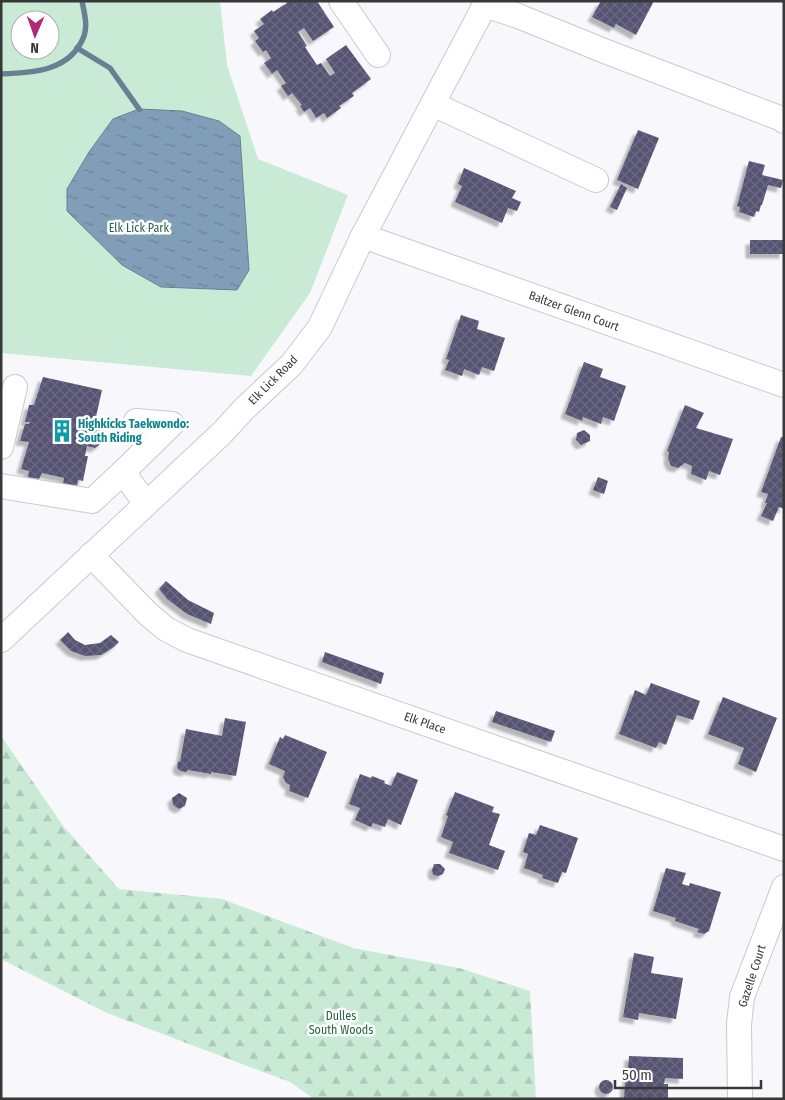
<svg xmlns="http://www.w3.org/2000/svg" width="785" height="1100" viewBox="0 0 785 1100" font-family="'Fira Sans Condensed',sans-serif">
<defs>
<pattern id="forest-firs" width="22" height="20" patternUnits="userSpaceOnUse" patternTransform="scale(1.25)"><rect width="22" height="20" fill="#c9ebd6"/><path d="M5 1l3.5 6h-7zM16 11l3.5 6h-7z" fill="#adcab8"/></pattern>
<pattern id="water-ripples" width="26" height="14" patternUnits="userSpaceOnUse" patternTransform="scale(1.25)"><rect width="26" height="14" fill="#819eb9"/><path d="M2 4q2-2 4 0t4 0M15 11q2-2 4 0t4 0" fill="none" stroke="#6b8297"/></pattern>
<pattern id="building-cross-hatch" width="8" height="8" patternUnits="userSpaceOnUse" patternTransform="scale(1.25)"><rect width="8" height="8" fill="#575373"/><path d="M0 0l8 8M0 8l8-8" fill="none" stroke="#6d6983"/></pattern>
<filter id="shadow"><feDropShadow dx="-4.5" dy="4.5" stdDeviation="1" flood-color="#0004"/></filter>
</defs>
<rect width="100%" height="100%" fill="#f8f7fb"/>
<path fill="#c9ebd6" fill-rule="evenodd" d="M1,1h219l7,64 31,94 90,36 -38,98 -59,83 -250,-23zM20,20h30v30h-30z"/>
<path fill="url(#forest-firs)" d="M1,736l63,91 55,62 103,10 131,49 106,20 71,23 6,108h-222l-24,-17 -183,-69 -106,-54z"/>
<path fill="url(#water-ripples)" stroke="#6b7f93" d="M139,109l43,2 37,10 21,15 9,134 -12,20 -76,-3 -39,-22 -55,-54v-22l22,-37 24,-33z"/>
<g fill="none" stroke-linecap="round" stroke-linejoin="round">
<g stroke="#6b7f93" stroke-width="5.5">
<path d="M77,48l33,20 29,41"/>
<path d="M1,74c32,-1 70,-3 83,-38 4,-11 0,-24 -2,-35"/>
</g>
</g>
<g fill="url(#building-cross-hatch)" filter="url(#shadow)">
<path d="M285,1h32l17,26 -21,14 -9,-13 -6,4 9,14 -2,1 12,18 4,-2 9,13 5,-3 -9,-14 20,-14 25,34 -19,14 2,3 -15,10 2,2 -14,10 -3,-5 -8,5 -6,-10 -6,4 -4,-6 2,-1 -10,-12 -4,3 -7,-10 5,-3 -9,-13 -5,4 -8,-11 7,-5 -5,-8 -3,2 -8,-11 4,-3 -5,-7 10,-7 -4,-5 12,-9 1,2 14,-9z"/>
<path d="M601,1h53l-18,34 -20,-11 -2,4 -22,-11z"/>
<path d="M638,130l21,8 -21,51 -21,-9z"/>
<path d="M749,161l16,4 -3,10 21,5 -2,8 -13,-3 -6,20h-1l-2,7 -3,-1 -2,6 -15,-5 1,-5 -3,-1z"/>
<path d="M464,168l52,23 -4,7 9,4 -4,9 -9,-3 -6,15 -47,-21 7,-16 -4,-2z"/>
<path d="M621,184l6,4 -10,22 -7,-3z"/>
<rect x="750" y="240" width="34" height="14"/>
<path d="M461,315l18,6 -2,8 28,9 -11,33 -12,-4 -3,8 -15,-6 -2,7 -17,-6 4,-10 -3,-1z"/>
<path d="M584,362l19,7 -3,8 26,9 -12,35 -11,-4 -2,7 -18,-7 -1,4 -17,-7z"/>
<path d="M43,377l59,13 -6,27 -3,-1 -1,10 8,1 3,7 -1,9 -7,5 -8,-2 -2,10h3l-5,25 -5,-1 -1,6 -14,-2 1,-6 -22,-5 -3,6 -11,-2 1,-6 -8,-2 8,-27 -9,-1 5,-17h4l1,-2h-5l4,-17h5z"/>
<path d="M685,405l19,8 -8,15 37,11 -13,36 -11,-4 -3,9 -15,-6 1,-8 -7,-3 -7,5 -7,-2 -3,-7 1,-7 -2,-1z"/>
<path d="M584,430l6,5v6l-9,4 -5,-5 1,-7z"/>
<path d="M781,437h3v72l-5,-2 -6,14 -12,-5 6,-13h-2l3,-9 -7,-2z"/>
<path d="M598,477l10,4 -4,13 -11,-4z"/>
<path d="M166,581l22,19 26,13 -3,11 -24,-10 -20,-15 -8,-10z"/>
<path d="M68,632l7,8 10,5 15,-2 11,-8 8,7 -5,5 -13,8 -16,1 -14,-5 -11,-11z"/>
<path d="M325,652l59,21 -3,11 -59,-22z"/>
<path d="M651,683l49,18 -7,19 -16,-5 -11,30 -7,-3 -3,6 -37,-14 16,-44 11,5z"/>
<path d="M723,697l54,21 -21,54 -18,-8 6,-16 -36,-14z"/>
<path d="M496,711l59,20 -4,11 -59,-20z"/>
<path d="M225,718l21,4 -10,54 -25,-4v2l-23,-4 -2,2 -6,-1 -3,-3 1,-7 2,1 6,-33 36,7z"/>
<path d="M285,735l42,17 -19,46 -19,-7 1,-6 -4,-2 -3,-6 2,-6 -16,-7 11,-27 3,2z"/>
<path d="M397,772l21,8 -17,45 -13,-6 -3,8 -12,-4 -2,4 -16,-7 5,-12 -11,-4 11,-30 11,4 1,-2 13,5 -1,2 7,3z"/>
<path d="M455,792l39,15 -2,5 8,2 -11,31 16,6 -7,19 -49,-17 4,-11 -12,-5 7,-21 -2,-1z"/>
<path d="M179,793l8,5 -2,8 -6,3 -6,-4 -1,-7z"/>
<path d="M540,825l38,13 -12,35 -4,-1 -4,11 -16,-5 1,-3 -19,-7 4,-14 -5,-2 6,-19 7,2z"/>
<path d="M434,864h6l5,5 -2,5 -5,2 -5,-1 -1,-5z"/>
<path d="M666,868l20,5 -4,11 7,2 1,-3 31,9 -12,39 -5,3 -7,-2 2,-3 -24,-8 1,-3 -23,-7z"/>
<path d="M634,953l20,4 -3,16 32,5 -7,41 -37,-6 -1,7 -15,-3z"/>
<path d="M629,1056l54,2v21l-18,-1 -1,6h4v15h-44l1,-16 2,-1z"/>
<circle cx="606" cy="1087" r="7"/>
</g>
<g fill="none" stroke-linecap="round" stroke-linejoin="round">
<defs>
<g id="minor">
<path d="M341,1l37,54"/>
<path d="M485,5l33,11 89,36 175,67 2,2"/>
<path d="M433,104l163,76"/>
<path d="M363,236l421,149"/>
<path d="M136,421l36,3 -49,48 23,32"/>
<path d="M1,447l14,-60"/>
<path d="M1,486l91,15 31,-29"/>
<path d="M91,555l57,59 18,15 21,11 597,209"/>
<path d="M1,640l221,-207 22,-24 48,-45 28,-37 43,-91 124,-235"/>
<path d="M740,1099l-1,-75 3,-27 42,-110"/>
</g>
</defs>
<use href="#minor" stroke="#cacace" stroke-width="26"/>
<use href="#minor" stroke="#fff" stroke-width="24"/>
</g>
<defs>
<symbol id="building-bare" viewBox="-9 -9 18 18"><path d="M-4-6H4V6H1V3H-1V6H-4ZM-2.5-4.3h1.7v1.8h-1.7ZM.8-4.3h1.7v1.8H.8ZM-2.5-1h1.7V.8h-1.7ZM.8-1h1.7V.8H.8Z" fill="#0f9aa8" stroke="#fff" stroke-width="2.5" paint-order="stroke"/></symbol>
</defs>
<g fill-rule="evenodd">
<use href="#building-bare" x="46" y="415" width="32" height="32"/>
</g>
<g text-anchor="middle" stroke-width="5" stroke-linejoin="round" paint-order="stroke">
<g font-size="12" fill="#286546" stroke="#fff">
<text x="139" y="232">Elk Lick Park</text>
<text x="341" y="1020">Dulles<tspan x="341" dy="14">South Woods</tspan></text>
</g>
<g font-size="12" fill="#383839" stroke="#fff">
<text transform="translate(574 311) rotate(20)" y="4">Baltzer Glenn Court</text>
<text transform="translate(273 380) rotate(-45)" y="4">Elk Lick Road</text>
<text transform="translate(425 723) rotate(19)" y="4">Elk Place</text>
<text transform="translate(752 976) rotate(-72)" y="4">Gazelle Court</text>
</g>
<g font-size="12" font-weight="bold" fill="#0d838f" stroke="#fff" text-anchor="start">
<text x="78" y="428">Highkicks Taekwondo:<tspan x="78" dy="14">South Riding</tspan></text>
</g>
</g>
<rect width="785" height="1100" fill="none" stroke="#383839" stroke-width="5"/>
<g transform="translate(35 35) rotate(182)"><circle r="24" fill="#ffffff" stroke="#afafb0"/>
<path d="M0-4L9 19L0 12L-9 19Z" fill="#ad2974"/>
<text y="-8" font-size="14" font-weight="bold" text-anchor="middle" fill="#383839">N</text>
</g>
<path d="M615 1080v8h146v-8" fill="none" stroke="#383839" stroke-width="2.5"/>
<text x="622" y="1080" font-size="15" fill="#383839" stroke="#ffffff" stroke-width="4" paint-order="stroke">50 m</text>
</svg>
